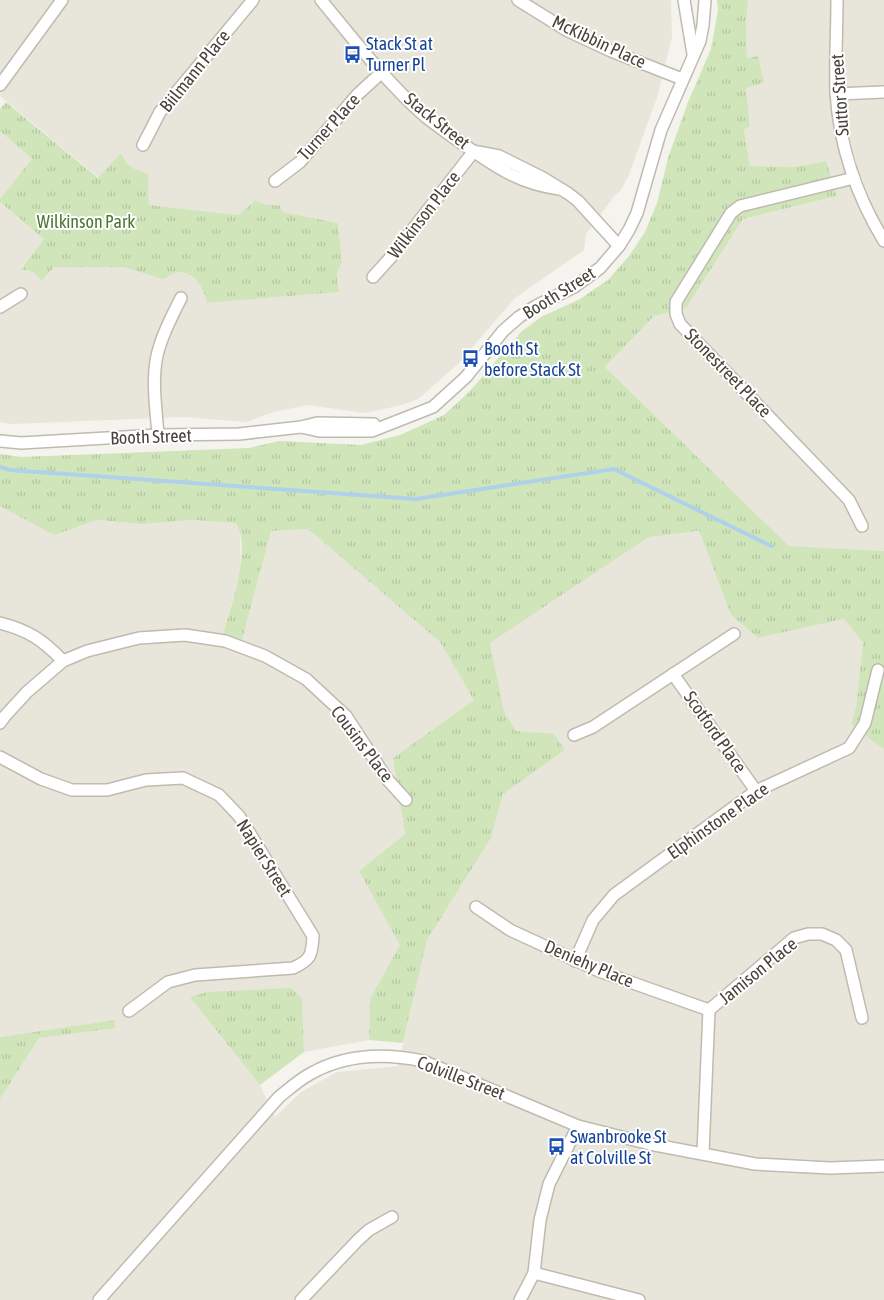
<svg xmlns="http://www.w3.org/2000/svg" width="884" height="1300" viewBox="0 0 884 1300" font-family="'Asap Condensed',sans-serif">
<defs>
<pattern id="park-tufts" width="24" height="20" patternUnits="userSpaceOnUse" patternTransform="scale(1.25)"><rect width="24" height="20" fill="#d0e5ba"/><path d="M3 7l-1-3M5 7V3M7 7l1-3M15 17l-1-3M17 17v-4M19 17l1-3" fill="none" stroke="#b4c6a1"/></pattern>
</defs>
<rect width="100%" height="100%" fill="#f5f3ed"/>
<g fill="#e8e5db">
<path d="M0,0h671l1,37 -15,61 -29,79 -7,13 -6,5 -29,39 -2,16 -69,48 -57,66 -40,35 -16,6 -37,8 -58,-8 -37,8 -23,9 -63,-5 -172,7 -12,-2v-220l45,37 -24,29 12,4 9,9 12,-14h70l64,7 11,7 6,10 2,12 133,-11 -3,-10v-9l5,-11 -4,-39 -55,-11 -4,-7 -8,1 -8,-2 -6,-4 -19,15 -89,-10 -1,-32 -17,-5 -6,-6 -4,-9 -22,25 -99,-82z"/>
<path d="M748,0h136v551l-95,-5 -184,-179 49,-51 32,-8 57,-89 94,-23 -12,-35 -32,6 -43,-1 -6,-38 6,-1 -4,-39 18,-5 -17,-25 -1,-35z"/>
<path d="M0,131l32,28 -32,40z"/>
<path d="M0,506l54,28 43,-14 45,4 51,-4 43,3 4,8 1,39 -18,63 19,7 29,-109 37,-2 132,113 34,58 -81,58 12,76 -46,37 42,74 -31,54 -1,41 -65,12 -2,-54 -111,-1 69,88 15,32 26,-25 36,-20 61,-6 29,-126 64,-102 12,-44 62,-44 -12,-16 -37,-3 -12,-20 -14,-68 159,-106 42,-5 8,-3 32,86 27,23 86,-19 19,24 -7,64 -5,17 24,19 9,6v551h-884v-201l39,-61 77,-11 -2,-7 -114,17z"/>
</g>
<g fill="url(#park-tufts)">
<path d="M717,0h31l-2,23 1,35 11,-2 6,27 -18,5 4,39 -6,2 6,37 43,1 33,-6 11,35 -94,23 -57,89 -32,8 -49,51 184,179 95,5v198l-9,-6 -24,-19 5,-17 7,-64 -19,-24 -86,19 -27,-23 -32,-85 -8,2 -42,5 -159,106 14,68 12,20 38,3 11,16 -62,44 -12,44 -64,102 -24,103 -34,-3 1,-41 30,-54 -41,-74 46,-37 -12,-76 81,-58 -34,-58 -132,-113 -37,2 -29,109 -19,-6c8,-29 29,-84 13,-111l-43,-3 -51,4 -45,-4 -43,15 -54,-29v-52l21,3 228,-9 30,-7 82,4 39,-10 44,-20 25,-23 53,-61 19,-14 39,-18 28,-19 21,-24 16,-24 12,-29 11,-45 20,-56 23,-53 7,-39z"/>
<path d="M6,102l92,76 23,-25c5,13 12,17 27,20l1,32 89,10 18,-15c9,5 14,6 23,5l4,7 55,11 4,39 -5,11v9l3,10 -133,11c-3,-16 -13,-34 -33,-30 -3,1 -8,5 -11,6l-39,-12h-70l-12,14 -9,-9 -12,-3 23,-30 -44,-37v-3l32,-40 -32,-28v-22z"/>
<path d="M291,988l11,10 2,54 -44,33 -70,-88 17,-5z"/>
<path d="M114,1020l2,8 -77,10 -39,61v-62z"/>
</g>
<g fill="none" stroke-linecap="round" stroke-linejoin="round">
<path stroke="#b0d1eb" stroke-width="4" d="M0,467l10,3 406,29 198,-30 157,77"/>
<defs>
<g id="minor">
<path d="M321,0c33,40 66,83 105,117 15,12 31,23 47,34 29,20 50,33 86,38"/>
<path d="M518,0l50,31 43,20 71,28"/>
<path d="M684,0l9,54"/>
<path d="M837,0c0,31 -2,62 -1,92 3,53 21,105 48,149"/>
<path d="M0,85l62,-85"/>
<path d="M836,94l48,-2"/>
<path d="M143,145l17,-33 93,-112"/>
<path d="M478,152l21,4 44,22 26,16 9,7 41,45"/>
<path d="M854,178l-114,28 -9,7 -55,89v12l4,10 169,176 13,26"/>
<path d="M275,181l25,-19 57,-67 25,-23"/>
<path d="M373,277l18,-20 83,-106"/>
<path d="M0,307l21,-13"/>
<path d="M301,427l18,4h53l61,-24 33,-30 37,-46 16,-14 17,-11 38,-19 26,-19 19,-22 10,-16 8,-17 24,-83 39,-89 3,-16 2,-25"/>
<path d="M158,435c-2,-29 -8,-62 2,-90 5,-16 13,-31 21,-47"/>
<path d="M0,441l21,2 137,-8 81,-1 62,-7 16,-4 57,1"/>
<path d="M0,623c28,7 43,17 63,38"/>
<path d="M673,674l83,117"/>
<path d="M0,723l5,-7 22,-24 36,-31 24,-10 52,-13 46,-3 40,6 40,15 41,23 40,37 41,63 19,21"/>
<path d="M574,735l19,-8 141,-93"/>
<path d="M0,757l41,22 31,11h35l39,-10 37,-2 36,17 20,21 74,120c-1,19 -2,24 -20,32l-98,7 -27,7 -39,29"/>
<path d="M476,907l34,23 89,41 110,39"/>
<path d="M575,961l18,-41 21,-25 142,-104 93,-43 16,-25 13,-53"/>
<path d="M703,1153l6,-143 85,-72 14,-4h14l14,6 10,10 16,68"/>
<path d="M534,1273l105,27"/>
<path d="M99,1300l180,-203c10,-8 20,-17 31,-23 35,-20 75,-21 113,-13l155,65 72,18 105,20 75,4 54,-2"/>
<path d="M301,1300l57,-60 11,-10 23,-13"/>
<path d="M520,1300l14,-27 6,-53 9,-36 29,-58"/>
</g>
</defs>
<use href="#minor" stroke="#c0bbb0" stroke-width="14"/>
<use href="#minor" stroke="#fff" stroke-width="11"/>
</g>
<defs>
<symbol id="bus-bare" viewBox="-9 -9 18 18"><path d="M-5-6H5V4H4V6H2V4H-2V6H-4V4H-5ZM-3.5-4V0h7V-4ZM-3.5 1.2v1.5H-2V1.2ZM2 1.2v1.5H3.5V1.2Z" fill="#1a4fb4" stroke="#fff" stroke-width="2.5" paint-order="stroke"/></symbol>
</defs>
<g fill-rule="evenodd">
<use href="#bus-bare" x="340" y="42" width="25" height="25"/>
<use href="#bus-bare" x="458" y="346" width="25" height="25"/>
<use href="#bus-bare" x="544" y="1134" width="25" height="25"/>
</g>
<g text-anchor="middle" stroke-width="4" stroke-linejoin="round" paint-order="stroke">
<g font-size="18" fill="#49443b" stroke="#fff">
<text transform="translate(599 42) rotate(25)" y="6">McKibbin Place</text>
<text transform="translate(195 71) rotate(-51)" y="6">Biilmann Place</text>
<text transform="translate(840 95) rotate(-94)" y="6">Suttor Street</text>
<text transform="translate(437 121) rotate(39)" y="6">Stack Street</text>
<text transform="translate(329 127) rotate(-48)" y="6">Turner Place</text>
<text transform="translate(424 215) rotate(-52)" y="6">Wilkinson Place</text>
<text transform="translate(559 293) rotate(-32)" y="6">Booth Street</text>
<text transform="translate(728 373) rotate(46)" y="6">Stonestreet Place</text>
<text transform="translate(151 437) rotate(-2)" y="6">Booth Street</text>
<text transform="translate(715 732) rotate(55)" y="6">Scotford Place</text>
<text transform="translate(362 744) rotate(53)" y="6">Cousins Place</text>
<text transform="translate(718 821) rotate(-35)" y="6">Elphinstone Place</text>
<text transform="translate(264 858) rotate(58)" y="6">Napier Street</text>
<text transform="translate(589 964) rotate(23)" y="6">Deniehy Place</text>
<text transform="translate(758 971) rotate(-39)" y="6">Jamison Place</text>
<text transform="translate(461 1078) rotate(21)" y="6">Colville Street</text>
</g>
<g font-size="18" fill="#164399" stroke="#fff" text-anchor="start">
<text x="366" y="50">Stack St at<tspan x="366" dy="21">Turner Pl</tspan></text>
<text x="484" y="355">Booth St<tspan x="484" dy="21">before Stack St</tspan></text>
<text x="570" y="1143">Swanbrooke St<tspan x="570" dy="21">at Colville St</tspan></text>
</g>
<g font-size="18" fill="#4a7732" stroke="#fff">
<text x="86" y="228">Wilkinson Park</text>
</g>
</g>
</svg>
